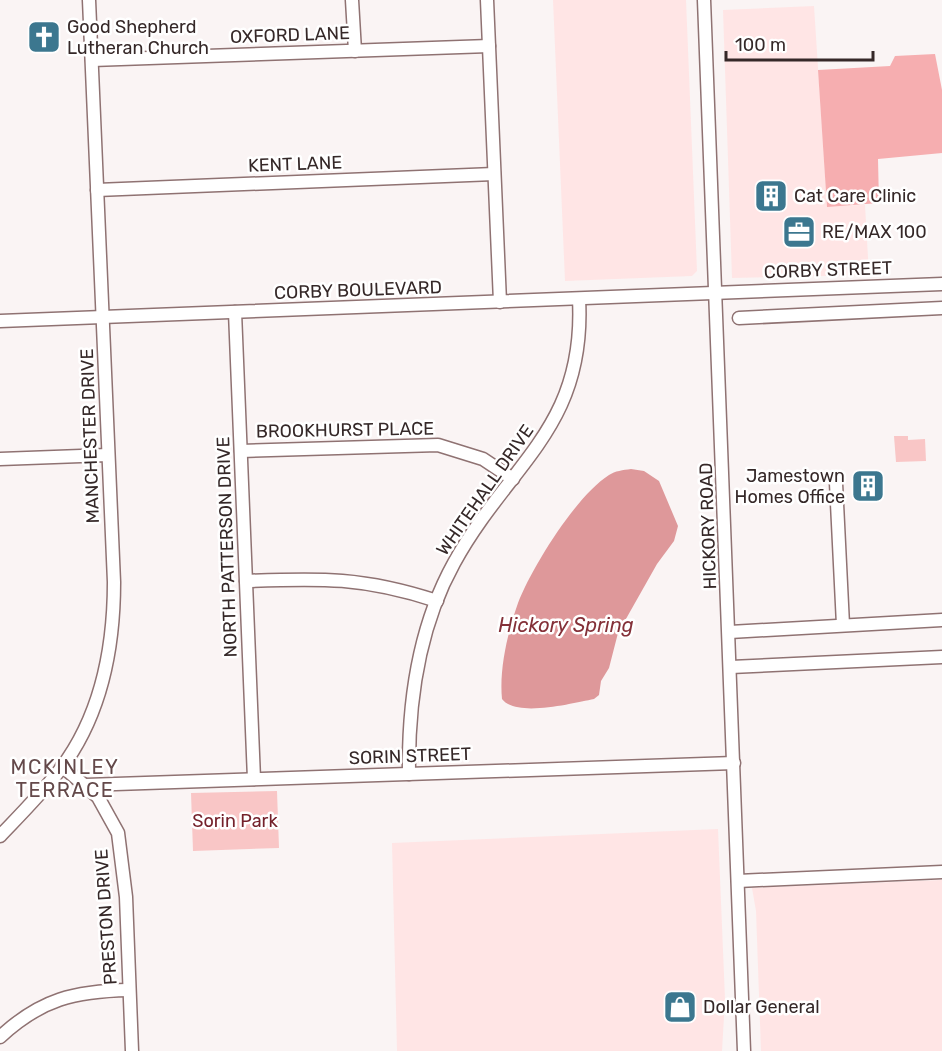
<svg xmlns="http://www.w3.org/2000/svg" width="942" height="1051" viewBox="0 0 942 1051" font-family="Rubik,sans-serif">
<rect width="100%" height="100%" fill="#faf4f4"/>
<g fill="#ffe5e5">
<path d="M553,0h133l11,271 -5,5 -127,5z"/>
<path d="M814,6l13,200 38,-1 4,70 -137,3 -9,-268z"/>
<path d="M718,829l7,170 -3,52h-325l-5,-208z"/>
<path d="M942,880v171h-181l-5,-140 -4,-23z"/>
</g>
<g fill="#f9c6c6">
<path d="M894,436h14v4l17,-1 1,22 -30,1z"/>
<path d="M277,791l2,57 -86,3 -2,-58z"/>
</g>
<path fill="#f6aeb0" d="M935,54l7,36v63l-64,6 1,44 -52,4 -9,-137 72,-4 5,-10z"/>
<path fill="#de989a" d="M631,469l13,2 15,10 19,45 -4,15 -17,23 -39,69 -9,35 -8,13 -2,14 -5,4c-21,4 -78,19 -92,0 -3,-30 6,-68 16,-96 14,-36 58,-107 91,-128 6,-4 14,-5 22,-6z"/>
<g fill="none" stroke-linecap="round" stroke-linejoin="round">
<defs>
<g id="minor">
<path d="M352,0l3,51"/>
<path d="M487,0l13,302"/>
<path d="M704,0l40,1051"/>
<path d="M92,60l397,-14"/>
<path d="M97,190l397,-16"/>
<path d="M235,312l19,467"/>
<path d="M739,318l203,-10"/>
<path d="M0,321l942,-37"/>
<path d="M241,451l197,-6 45,14 30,20"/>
<path d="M0,459l108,-4"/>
<path d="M836,483l7,142"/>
<path d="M246,581c75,-3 118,-4 191,20"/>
<path d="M730,632l212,-12"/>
<path d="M731,667l211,-10"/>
<path d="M62,766l36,31 20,36 8,64 6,154"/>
<path d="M409,774c-1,-73 9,-146 45,-211 55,-100 132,-135 125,-264"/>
<path d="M86,785l648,-22"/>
<path d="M0,836c20,-21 41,-42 59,-65 42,-54 55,-122 55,-189l-25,-582"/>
<path d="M738,881l204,-9"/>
<path d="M0,1037c41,-38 75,-46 129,-47"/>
</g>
</defs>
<use href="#minor" stroke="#8f7272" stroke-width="15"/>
<use href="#minor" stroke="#fff" stroke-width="12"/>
</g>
<defs>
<symbol id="church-square" viewBox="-11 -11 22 22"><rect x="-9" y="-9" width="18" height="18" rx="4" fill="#3c778f" stroke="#fff"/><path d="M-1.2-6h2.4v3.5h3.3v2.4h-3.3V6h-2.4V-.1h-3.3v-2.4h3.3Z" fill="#fff"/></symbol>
<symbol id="building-square" viewBox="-11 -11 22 22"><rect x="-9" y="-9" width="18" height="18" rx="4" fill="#3c778f" stroke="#fff"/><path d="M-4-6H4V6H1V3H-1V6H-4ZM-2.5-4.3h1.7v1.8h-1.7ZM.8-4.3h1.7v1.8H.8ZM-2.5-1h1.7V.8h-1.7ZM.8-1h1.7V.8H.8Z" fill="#fff"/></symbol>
<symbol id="office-square" viewBox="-11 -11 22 22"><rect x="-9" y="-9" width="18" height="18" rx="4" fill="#3c778f" stroke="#fff"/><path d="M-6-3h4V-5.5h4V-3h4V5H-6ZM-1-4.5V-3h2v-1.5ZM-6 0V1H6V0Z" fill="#fff"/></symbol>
<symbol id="shop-square" viewBox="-11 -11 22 22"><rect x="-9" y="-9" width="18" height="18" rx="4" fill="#3c778f" stroke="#fff"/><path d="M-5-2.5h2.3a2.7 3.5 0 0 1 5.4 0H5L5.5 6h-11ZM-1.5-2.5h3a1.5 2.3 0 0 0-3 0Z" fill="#fff"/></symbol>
</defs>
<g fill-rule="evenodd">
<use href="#church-square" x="25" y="18" width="38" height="38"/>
<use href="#building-square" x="752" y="177" width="38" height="38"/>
<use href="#office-square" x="780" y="213" width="38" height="38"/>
<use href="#building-square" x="849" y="467" width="38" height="38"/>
<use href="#shop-square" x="661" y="988" width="38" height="38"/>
</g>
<g text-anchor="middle" stroke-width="5" stroke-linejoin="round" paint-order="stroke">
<g font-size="18" fill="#352828" stroke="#fff" text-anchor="start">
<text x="67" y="33">Good Shepherd<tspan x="67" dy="21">Lutheran Church</tspan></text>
<text x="794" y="202">Cat Care Clinic</text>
<text x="822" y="238">RE/MAX 100</text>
<text x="845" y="482" text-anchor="end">Jamestown<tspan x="845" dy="21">Homes Office</tspan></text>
<text x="703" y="1013">Dollar General</text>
</g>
<g font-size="18" fill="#352828" stroke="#fff">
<text transform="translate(290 35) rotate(-2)" y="6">OXFORD LANE</text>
<text transform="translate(295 164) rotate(-2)" y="6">KENT LANE</text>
<text transform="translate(828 270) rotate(-2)" y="6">CORBY STREET</text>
<text transform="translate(358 290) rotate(-2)" y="6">CORBY BOULEVARD</text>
<text transform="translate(345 430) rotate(-1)" y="6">BROOKHURST PLACE</text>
<text transform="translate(90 436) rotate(-92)" y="6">MANCHESTER DRIVE</text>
<text transform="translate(485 490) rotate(-55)" y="6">WHITEHALL DRIVE</text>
<text transform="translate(708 526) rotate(-92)" y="6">HICKORY ROAD</text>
<text transform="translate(227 547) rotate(-92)" y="6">NORTH PATTERSON DRIVE</text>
<text transform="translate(410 756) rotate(-2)" y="6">SORIN STREET</text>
<text transform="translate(106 917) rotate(-94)" y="6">PRESTON DRIVE</text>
</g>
<g font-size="18" fill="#74212b" stroke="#fff">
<text x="235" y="827">Sorin Park</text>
</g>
<g font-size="20" font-style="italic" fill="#843038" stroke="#fff">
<text x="566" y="632">Hickory Spring</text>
</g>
<g font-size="20" letter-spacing="1.5" fill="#64494a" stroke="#fff">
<text x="65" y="774">MCKINLEY<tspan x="65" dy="23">TERRACE</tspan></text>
</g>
</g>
<path d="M726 51v9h147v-9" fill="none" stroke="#352828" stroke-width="3"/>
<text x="735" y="51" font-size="18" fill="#352828" stroke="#ffffff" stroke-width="4.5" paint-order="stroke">100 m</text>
</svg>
